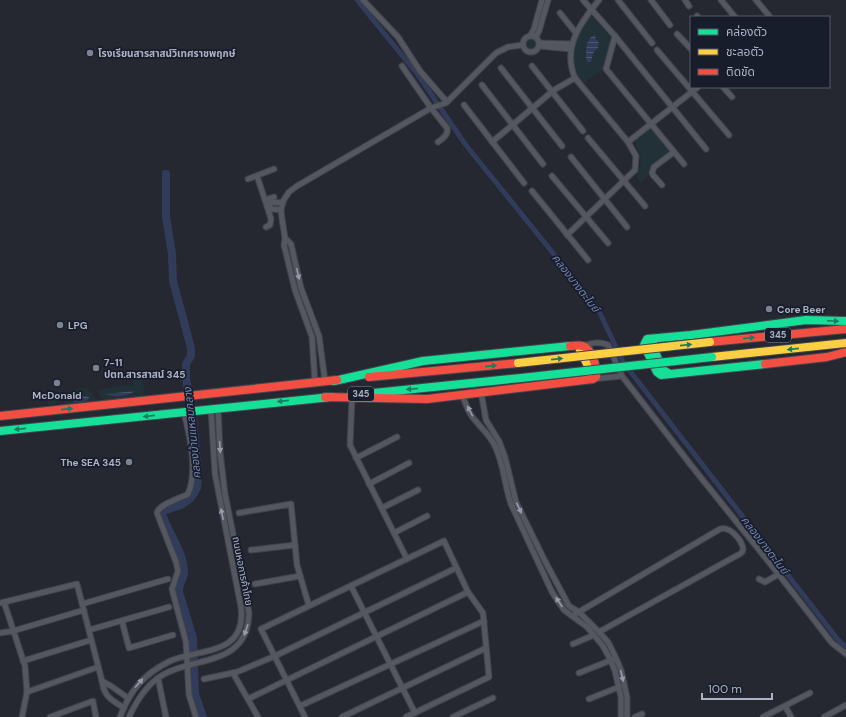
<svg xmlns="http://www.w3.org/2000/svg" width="846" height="717" viewBox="0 0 846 717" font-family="'DM Sans','Noto Sans Thai',sans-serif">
<defs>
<pattern id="water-rules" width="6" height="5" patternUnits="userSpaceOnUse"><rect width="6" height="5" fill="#313c5b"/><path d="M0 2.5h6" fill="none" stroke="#4c5671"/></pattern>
</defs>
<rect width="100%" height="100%" fill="#252831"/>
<g fill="#223137">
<path d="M589,13l25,28 -9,32 -4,-3 -20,15c-21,-24 -5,-49 8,-72z"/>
<circle cx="531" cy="44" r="8"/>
<path d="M652,127l20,25 -31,31 -4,-6c5,-16 6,-21 -3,-35z"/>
<path d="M133,374h8c2,8 6,17 -1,23l-34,4 -3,-2 -5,-6 2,-4 33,-4z"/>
<path d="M79,388h8l10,12 -14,4h-20l6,-12z"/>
<path d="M51,391l6,3 2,5 -3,5 -8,1 -2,-13z"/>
</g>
<g fill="url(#water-rules)">
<path d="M595,35l1,5 2,1c2,7 -1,7 -4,11 -2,3 -2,7 -3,10h-3l-2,-3c0,-9 0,-21 9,-24z"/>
<path d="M135,391c-8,5 -20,7 -29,3z"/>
<path d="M84,396l5,1 -1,3 -6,2h-8l-3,-4z"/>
</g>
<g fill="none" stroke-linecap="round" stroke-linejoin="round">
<path stroke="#313c5b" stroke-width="5" d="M357,0l61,75 47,69 133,165 25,53 216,279 7,6"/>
<path stroke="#313c5b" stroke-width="8" d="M166,174v43l6,37 1,27 18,67v8l-5,8v15l7,41 2,20 3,36 -1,12 -6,10 -10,7 -18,6 -1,3c6,18 21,38 22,56 1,8 -6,14 -5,22l14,46 2,56 8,23"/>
<defs>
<g id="street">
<path d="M363,0l35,37 22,34 27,31"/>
<path d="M583,0l32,36 91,113"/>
<path d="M618,0l34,43"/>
<path d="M651,0l19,25"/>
<path d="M685,0l4,6"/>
<path d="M721,0l14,17"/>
<path d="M756,0l14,17"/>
<path d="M560,13l16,20"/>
<path d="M697,16l1,1"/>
<path d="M677,34l14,15"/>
<circle cx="531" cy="44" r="8"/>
<path d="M530,36l4,-7 8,-29"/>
<path d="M615,36l-9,33 78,95"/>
<path d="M536,37l3,-6 9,-31"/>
<path d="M539,43l33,1"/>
<path d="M539,46l32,3"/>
<path d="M657,50l72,85"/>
<path d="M402,66l29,42 16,20c2,7 -5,11 -9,14"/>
<path d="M532,66l51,65"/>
<path d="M501,68l61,78"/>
<path d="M482,85l61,79"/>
<path d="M723,87l9,10"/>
<path d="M464,105l60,78"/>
<path d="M588,138l57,68"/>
<path d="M492,142l62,-52 21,-12"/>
<path d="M628,142l70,-55"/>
<path d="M571,157l56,70"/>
<path d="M257,176l10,30 1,-1"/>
<path d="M552,176l56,67"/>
<path d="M248,179l26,-10"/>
<path d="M662,185l-9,-10 -1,-2 2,-6 20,-15"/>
<path d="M532,191l56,69"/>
<path d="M265,200l9,-3"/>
<path d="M281,210l-9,-1 -4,-4 4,-3 11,1"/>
<path d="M266,227l4,-2 1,-6 -4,-13"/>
<path d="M567,235l68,-65 1,-14 -8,-14 -53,-64c-13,-30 5,-55 24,-78"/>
<path d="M285,238l6,6 10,44 18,48 6,45"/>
<path d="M583,346c9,-3 17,-5 25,-1l14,31 72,93 82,102 56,72 14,11"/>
<path d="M593,379l29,-3"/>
<path d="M315,383l-3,-46 -17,-47 -11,-45 1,-7 -3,-19 -1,-9 2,-9 6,-9 8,-6 134,-78 15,-5 50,-50 12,-6 14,-2"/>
<path d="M481,392l5,28 13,21 6,16 11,45 29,59 24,45 10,6 20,20 9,10 8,16 5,12 6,27v20"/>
<path d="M462,395c3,6 5,14 9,20 7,10 17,18 23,29 10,19 10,40 17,60l41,88 12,18 23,17 7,8 9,11 8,15 4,10 6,26v20"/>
<path d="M352,398l-2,47 57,114"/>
<path d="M184,412c6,25 14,58 4,82 -9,5 -29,10 -31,19l19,49 2,9 -6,18 14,53 3,53 7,22"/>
<path d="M356,458l41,-21"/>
<path d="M369,484l40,-21"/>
<path d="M382,508l36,-18"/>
<path d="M239,513l52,-9 6,61 12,41"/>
<path d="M394,533l33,-17"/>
<path d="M251,550l44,-5"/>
<path d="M759,579l6,3 14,-8"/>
<path d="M255,584l45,-8"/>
<path d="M351,586l64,127"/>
<path d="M4,602l21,64 2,26 -5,25"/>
<path d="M0,603l77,-19 25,97"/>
<path d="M82,604l86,-25"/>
<path d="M572,616l148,-87c12,-4 27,18 22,23 -1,2 -4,3 -6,4l-137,76"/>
<path d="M122,621l7,27 44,-13"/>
<path d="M89,630l80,-23"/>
<path d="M0,633l13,-2 71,-21"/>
<path d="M573,644l21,-9"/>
<path d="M23,661l68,-21"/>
<path d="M233,673l25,44"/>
<path d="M579,673l35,-14"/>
<path d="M158,678l8,39"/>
<path d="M204,679l33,-7 38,-16 181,-88"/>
<path d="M27,692l71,-25"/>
<path d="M248,699l220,-107"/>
<path d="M589,699l30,-12"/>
<path d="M300,706l184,-85"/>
<path d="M785,706l6,11"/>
<path d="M124,708c-12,-8 -20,-11 -22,-27l9,5 17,12"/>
<path d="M50,717l43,-16 3,16"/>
<path d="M120,717c10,-27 24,-43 50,-56 30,-13 77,-5 71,-54l-26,-133 -4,-65"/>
<path d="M129,717c7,-15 15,-29 29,-39 32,-23 90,-9 91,-65l-24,-119 -5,-42 -2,-44"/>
<path d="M305,717l-44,-88 183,-88 24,51 15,21 6,64 -83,40"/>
<path d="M342,717l144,-69"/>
<path d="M453,717l40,-19"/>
<path d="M635,717l7,-3"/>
<path d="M763,717l47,-24"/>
<path d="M824,717l22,-12"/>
</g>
<g id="fast">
<path d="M653,342l-1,3 11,25 7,4"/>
<path d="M765,364l-104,11 -4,-3 -13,-27 3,-6 44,-4 115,-15 40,1"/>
<path d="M334,381l89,-20 147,-15"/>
<path d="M364,394l157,-16"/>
<path d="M0,431l331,-34"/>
</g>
<g id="slow">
<path d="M580,350l9,18 2,8"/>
<path d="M712,357l134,-14"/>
</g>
<g id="jam">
<path d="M710,342l136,-13"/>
<path d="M765,364l62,-7 19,-5"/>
<path d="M369,377l149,-14"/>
<path d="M325,397l102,2 166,-20 3,-2c2,-8 -4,-28 -13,-31 -4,-1 -9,0 -13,0"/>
<path d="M0,416l337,-36"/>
</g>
</defs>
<use href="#street" stroke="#40434a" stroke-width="7"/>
<use href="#fast" stroke="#42454e" stroke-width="10"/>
<use href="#slow" stroke="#42454e" stroke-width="10"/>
<use href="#jam" stroke="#42454e" stroke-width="10"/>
<use href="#street" stroke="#545660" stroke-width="5"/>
<use href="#fast" stroke="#16e098" stroke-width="8"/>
<use href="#slow" stroke="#ffcf43" stroke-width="8"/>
<use href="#jam" stroke="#f24e42" stroke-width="8"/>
<defs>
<path id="fast-bridge" d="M521,378l191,-21"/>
<path id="slow-bridge" d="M518,363l192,-21"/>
</defs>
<use href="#fast-bridge" stroke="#42454e" stroke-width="10" stroke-linecap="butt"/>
<use href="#slow-bridge" stroke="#42454e" stroke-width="10" stroke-linecap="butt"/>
<use href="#fast-bridge" stroke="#16e098" stroke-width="8"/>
<use href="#slow-bridge" stroke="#ffcf43" stroke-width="8"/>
</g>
<defs><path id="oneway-solid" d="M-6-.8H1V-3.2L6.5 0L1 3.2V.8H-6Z"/></defs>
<g fill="#979bab">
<use href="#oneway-solid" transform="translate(298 274) rotate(77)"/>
<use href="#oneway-solid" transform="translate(470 411) rotate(-118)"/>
<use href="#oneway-solid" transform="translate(220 447) rotate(86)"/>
<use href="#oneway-solid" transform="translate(519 508) rotate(65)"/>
<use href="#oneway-solid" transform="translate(222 514) rotate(-102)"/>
<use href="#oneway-solid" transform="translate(559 602) rotate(-124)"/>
<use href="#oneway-solid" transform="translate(246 630) rotate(109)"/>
<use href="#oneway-solid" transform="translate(622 676) rotate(76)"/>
<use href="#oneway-solid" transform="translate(139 683) rotate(-49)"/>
</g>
<g fill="#177e62">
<use href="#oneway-solid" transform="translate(833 321) rotate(2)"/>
<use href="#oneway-solid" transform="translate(749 338) rotate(-6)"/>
<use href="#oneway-solid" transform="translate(686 345) rotate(-6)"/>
<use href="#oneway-solid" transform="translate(793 349) rotate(174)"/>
<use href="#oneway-solid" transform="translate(557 359) rotate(-6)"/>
<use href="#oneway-solid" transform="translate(491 366) rotate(-6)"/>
<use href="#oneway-solid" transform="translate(412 389) rotate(175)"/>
<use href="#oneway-solid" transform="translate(283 401) rotate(174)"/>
<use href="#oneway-solid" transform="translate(67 409) rotate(-6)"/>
<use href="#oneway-solid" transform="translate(149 416) rotate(174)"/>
<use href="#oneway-solid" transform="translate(20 429) rotate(174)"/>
</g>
<g fill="#7d8291" stroke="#181d2c" stroke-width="1.5">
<circle cx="90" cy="53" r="4"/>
<circle cx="769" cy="309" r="4"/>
<circle cx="60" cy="325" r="4"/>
<circle cx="96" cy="368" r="4"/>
<circle cx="57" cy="383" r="4"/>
<circle cx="129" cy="462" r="4"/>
</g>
<g text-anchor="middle" stroke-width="3.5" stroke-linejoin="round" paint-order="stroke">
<g fill="#181d2c" stroke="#808596" stroke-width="1">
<rect x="765" y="328" width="26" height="14" rx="3"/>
<rect x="348" y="387" width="26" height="14" rx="3"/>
</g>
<g font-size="9" font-weight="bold" fill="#adb2c4">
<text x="778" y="338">345</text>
<text x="361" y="397">345</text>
</g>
<g font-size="10" font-weight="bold" fill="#adb2c4" stroke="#181d2c" text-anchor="start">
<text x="98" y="57">โรงเรียนสารสาสน์วิเทศราชพฤกษ์</text>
<text x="777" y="313">Core Beer</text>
<text x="68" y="329">LPG</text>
<text x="104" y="366">7-11<tspan x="104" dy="12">ปตท.สารสาสน์ 345</tspan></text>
<text x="57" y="399" text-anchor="middle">McDonald</text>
<text x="121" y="466" text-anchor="end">The SEA 345</text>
</g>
<g font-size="10" fill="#adb2c4" stroke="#181d2c">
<text transform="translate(243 571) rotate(79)" y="4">ถนนหอการค้าไทย</text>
</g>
<g font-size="11" font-style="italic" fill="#7484ad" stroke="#181d2c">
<text transform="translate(576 283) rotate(52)" y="4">คลองบางตะไนย์</text>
<text transform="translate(192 433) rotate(-96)" y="4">คลองบ้านแหลมกลาง</text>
<text transform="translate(765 545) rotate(52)" y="4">คลองบางตะไนย์</text>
</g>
</g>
<rect x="690" y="16" width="140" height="72" fill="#181d2c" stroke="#545969"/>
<rect x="698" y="29" width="20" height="6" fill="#16e098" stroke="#545969"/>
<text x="726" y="36" font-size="12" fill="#adb2c4">คล่องตัว</text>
<rect x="698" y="49" width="20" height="6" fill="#ffcf43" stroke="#545969"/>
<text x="726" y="56" font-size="12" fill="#adb2c4">ชะลอตัว</text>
<rect x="698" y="69" width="20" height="6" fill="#f24e42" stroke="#545969"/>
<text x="726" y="76" font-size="12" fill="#adb2c4">ติดขัด</text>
<path d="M702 693v6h70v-6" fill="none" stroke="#adb2c4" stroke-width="2"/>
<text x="708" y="693" font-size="12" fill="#adb2c4" stroke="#181d2c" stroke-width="3" paint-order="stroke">100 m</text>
</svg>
